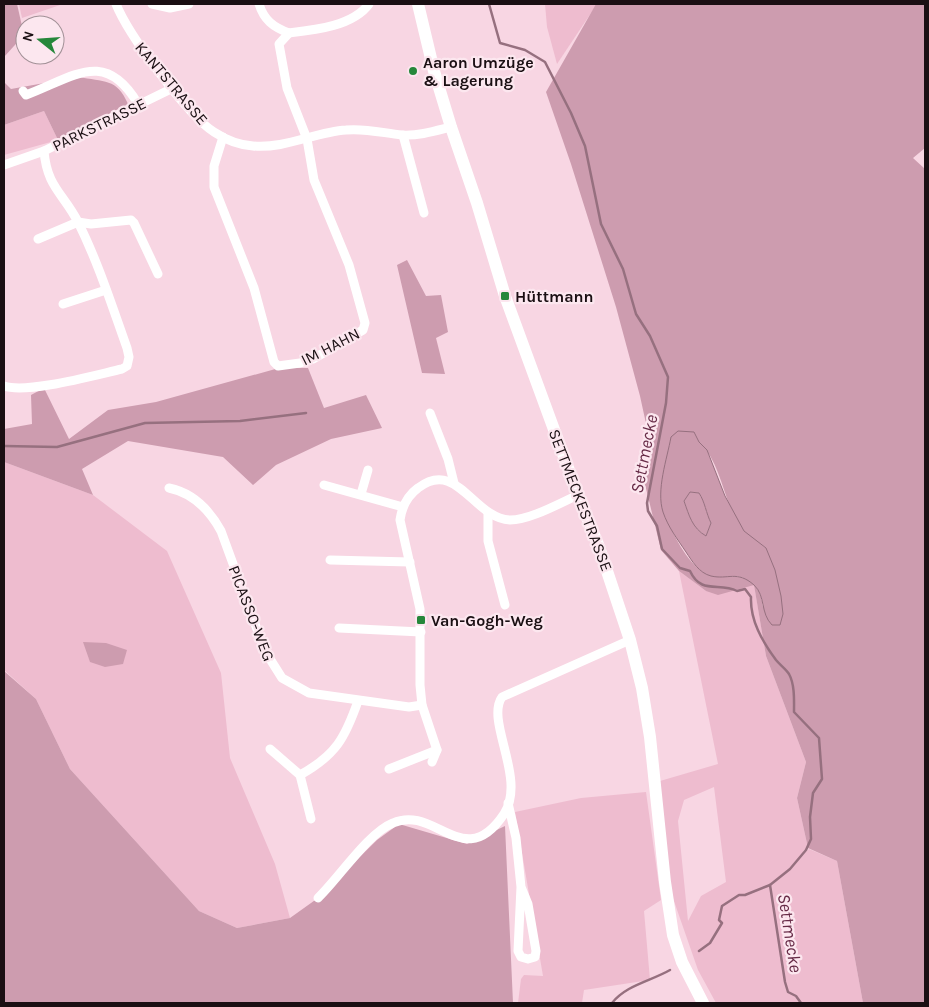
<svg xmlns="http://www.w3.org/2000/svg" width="929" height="1007" viewBox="0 0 929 1007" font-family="Karla,sans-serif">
<rect width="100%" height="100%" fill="#f8d6e3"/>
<g fill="#eebccf" fill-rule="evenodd">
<path d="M19,4h44l-41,14z"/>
<path d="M545,4h52l-40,60 -10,-37z"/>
<path d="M44,111l14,29 -54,15v-30z"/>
<path d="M4,462l89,33 74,56 54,122 9,85 45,106 15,54 -53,10 -38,-17 -129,-142 -34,-70 -32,-29z"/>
<path d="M679,571l27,20 48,-7 12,72 40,106 -9,36 11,50 -5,3 1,2 5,-4 28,12 26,142h-147l-18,-33 -31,-89 -7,-100 58,-17zM714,787l12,95 -25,14 -13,25 -10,-100 6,-21z"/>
<path d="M646,792l15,108 -17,11 6,69 -66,10 -2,13h-64l3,-24 3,-4 19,1 -28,-164 66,-14z"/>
</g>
<g fill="#cd9caf" fill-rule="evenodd">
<path d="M4,4h13l7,31 -20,22z"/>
<path d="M596,4h329v144l-12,10 12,11v834h-62l-26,-142 -29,-13 -11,-50 9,-36 -40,-106 -12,-71 -36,10 -12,-4 -27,-20 -18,-21 -18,-74 7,-34 -10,-46 -24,-89 -45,-143 -25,-72zM699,442c24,22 24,64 45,89 6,7 15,12 22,17l-3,59c-5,-48 -44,-21 -63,-37 -17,-14 -28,-39 -37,-59z"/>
<path d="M78,77c26,5 39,1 50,27l-70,36 -14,-29 -40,14v-43l7,7z"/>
<path d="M407,260l19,36 15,-1 7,37 -12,6 9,36 -23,-1 -25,-108z"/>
<path d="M279,368h29l16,40 42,-13 16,33 -51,11 -55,26 -23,20 -30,-28 -95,-16 -46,28 11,26 -89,-33v-33l28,-5 -1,-29 13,-7 25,51 39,-29 48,-8z"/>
<path d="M690,492l9,1c6,9 7,20 12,30l-5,13c-14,-8 -17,-21 -22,-35z"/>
<path d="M83,642l23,1 21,7 -4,14 -18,3 -15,-5z"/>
<path d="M4,671l32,28 34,70 129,142 38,17 53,-10 28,-20 59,-58 22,-16 68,20 38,-18 8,177h-509z"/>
</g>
<path fill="#cb9aad" stroke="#96707f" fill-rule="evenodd" d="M678,431l16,1 5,10 8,8 18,46 19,35 22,17 9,22 6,26 2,18 -3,11h-8c-12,-12 -6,-29 -18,-40 -17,-15 -26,-5 -43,-9 -12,-3 -19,-15 -25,-24 -8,-12 -18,-25 -23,-40 -7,-22 4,-53 8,-75zM690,492l9,1c6,9 7,20 12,30l-5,13c-14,-8 -17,-21 -22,-35z"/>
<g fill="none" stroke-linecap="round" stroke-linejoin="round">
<g stroke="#96707f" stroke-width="2.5">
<path d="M489,4l11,39 25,7 20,12 26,51 14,33 16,78 22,45 13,45 14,22 18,41 -2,26 -19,100 1,8 9,15 5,23 18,19 10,3c11,24 29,11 47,20l8,-2 6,8c-1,23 11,44 25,63 4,5 10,9 13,14 6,11 5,27 5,38l25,26 3,41 -9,14 -3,24 1,22 -5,11 -16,19 -20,16 15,97 3,10 8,4 5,7"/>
<path d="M4,446l53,1 88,-24 95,-2 66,-8"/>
<path d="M699,951l11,-8 12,-20 -3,-3 3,-14 17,-11h6l25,-10"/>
<path d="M612,1003c14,-18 39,-22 58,-33"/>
</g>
<g stroke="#fff" stroke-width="9">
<path d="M116,4c12,30 71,111 98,128 12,8 25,13 39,14 32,3 62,-14 93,-16 19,-2 37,3 56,5 17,1 33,-4 49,-8"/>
<path d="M152,4l18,4 19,-4"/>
<path d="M259,4c5,16 14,23 30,29 26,-3 64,-7 80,-29"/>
<path d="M23,91l3,4c48,-18 79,-47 112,9"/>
<path d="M403,135l21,78"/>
<path d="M223,137l-9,29v21l40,101 20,74 4,4 22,-3 13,-4 50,-29 2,-7 -16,-58 -35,-85 -7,-41 -20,-51 -8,-44 10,-11"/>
<path d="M4,165l40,-14"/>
<path d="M38,239l40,-17 13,2 40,-4 3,3 24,51"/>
<path d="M63,304l43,-14"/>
<path d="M4,386c23,8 91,-11 118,-17l5,-3 2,-9 -2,-9c-15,-42 -29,-86 -49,-126 -15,-29 -31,-35 -34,-71l129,-63"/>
<path d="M430,413l18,46 6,24"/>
<path d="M324,485l79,22"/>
<path d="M169,488c24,5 40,21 52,43l44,120 17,27 27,15 100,14 13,-2"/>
<path d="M361,494l7,-24"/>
<path d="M488,514v27l17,64"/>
<path d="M330,560l80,2"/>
<path d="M339,628l82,4"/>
<path d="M270,749l30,26c36,-20 45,-37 58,-74"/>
<path d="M432,762l5,-12 -15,-45 -2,-20v-76l-20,-89c2,-14 7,-24 18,-32 39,-30 55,30 92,32 20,0 50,-17 68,-25"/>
<path d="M389,769l48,-19"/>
<path d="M300,775l11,44"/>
<path d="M508,803l8,35 5,49 7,17 8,47 -1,6 -7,2 -7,-2 -3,-6 3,-64"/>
<path d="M318,898c21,-20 50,-65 75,-75 42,-19 71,51 111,-9 23,-35 -19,-93 -2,-117l128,-57"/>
</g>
<path stroke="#fff" stroke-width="12" d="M418,4l16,67 17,56 26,76 28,93 73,199 21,52 31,93 12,48 8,49 15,145 8,53 9,27 21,41"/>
</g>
<g fill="#25873a" stroke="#fce7ef" stroke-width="2">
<circle cx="413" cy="71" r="5"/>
<rect x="500" y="291" width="10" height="10" rx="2.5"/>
<rect x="416" y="615" width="10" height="10" rx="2.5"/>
</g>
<g text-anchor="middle" stroke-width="4.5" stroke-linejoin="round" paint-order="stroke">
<g font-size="16" font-weight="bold" fill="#1a0f13" stroke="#fce7ef" text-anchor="start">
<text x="423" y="68">Aaron Umzüge<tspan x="423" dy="18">&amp; Lagerung</tspan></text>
<text x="515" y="302">Hüttmann</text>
<text x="431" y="626">Van-Gogh-Weg</text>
</g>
<g font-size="16" fill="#1a0f13" stroke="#fce7ef">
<text transform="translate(172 83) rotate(50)" y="6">KANTSTRASSE</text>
<text transform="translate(99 124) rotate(-26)" y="6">PARKSTRASSE</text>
<text transform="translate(330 346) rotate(-27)" y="6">IM HAHN</text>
<text transform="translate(581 500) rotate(69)" y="6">SETTMECKESTRASSE</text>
<text transform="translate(252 613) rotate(69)" y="6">PICASSO-WEG</text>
</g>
<g font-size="18" font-style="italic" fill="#672b47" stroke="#fce7ef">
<text transform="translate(644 454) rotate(-79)" y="6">Settmecke</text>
<text transform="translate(790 933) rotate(81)" y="6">Settmecke</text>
</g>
</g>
<rect width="929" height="1007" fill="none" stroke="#1a0f13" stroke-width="10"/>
<g transform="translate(40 40) rotate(287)"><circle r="24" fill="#fce7ef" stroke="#a29197"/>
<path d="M0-4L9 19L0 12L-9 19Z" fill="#25873a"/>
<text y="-8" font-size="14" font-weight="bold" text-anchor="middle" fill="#1a0f13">N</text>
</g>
</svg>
